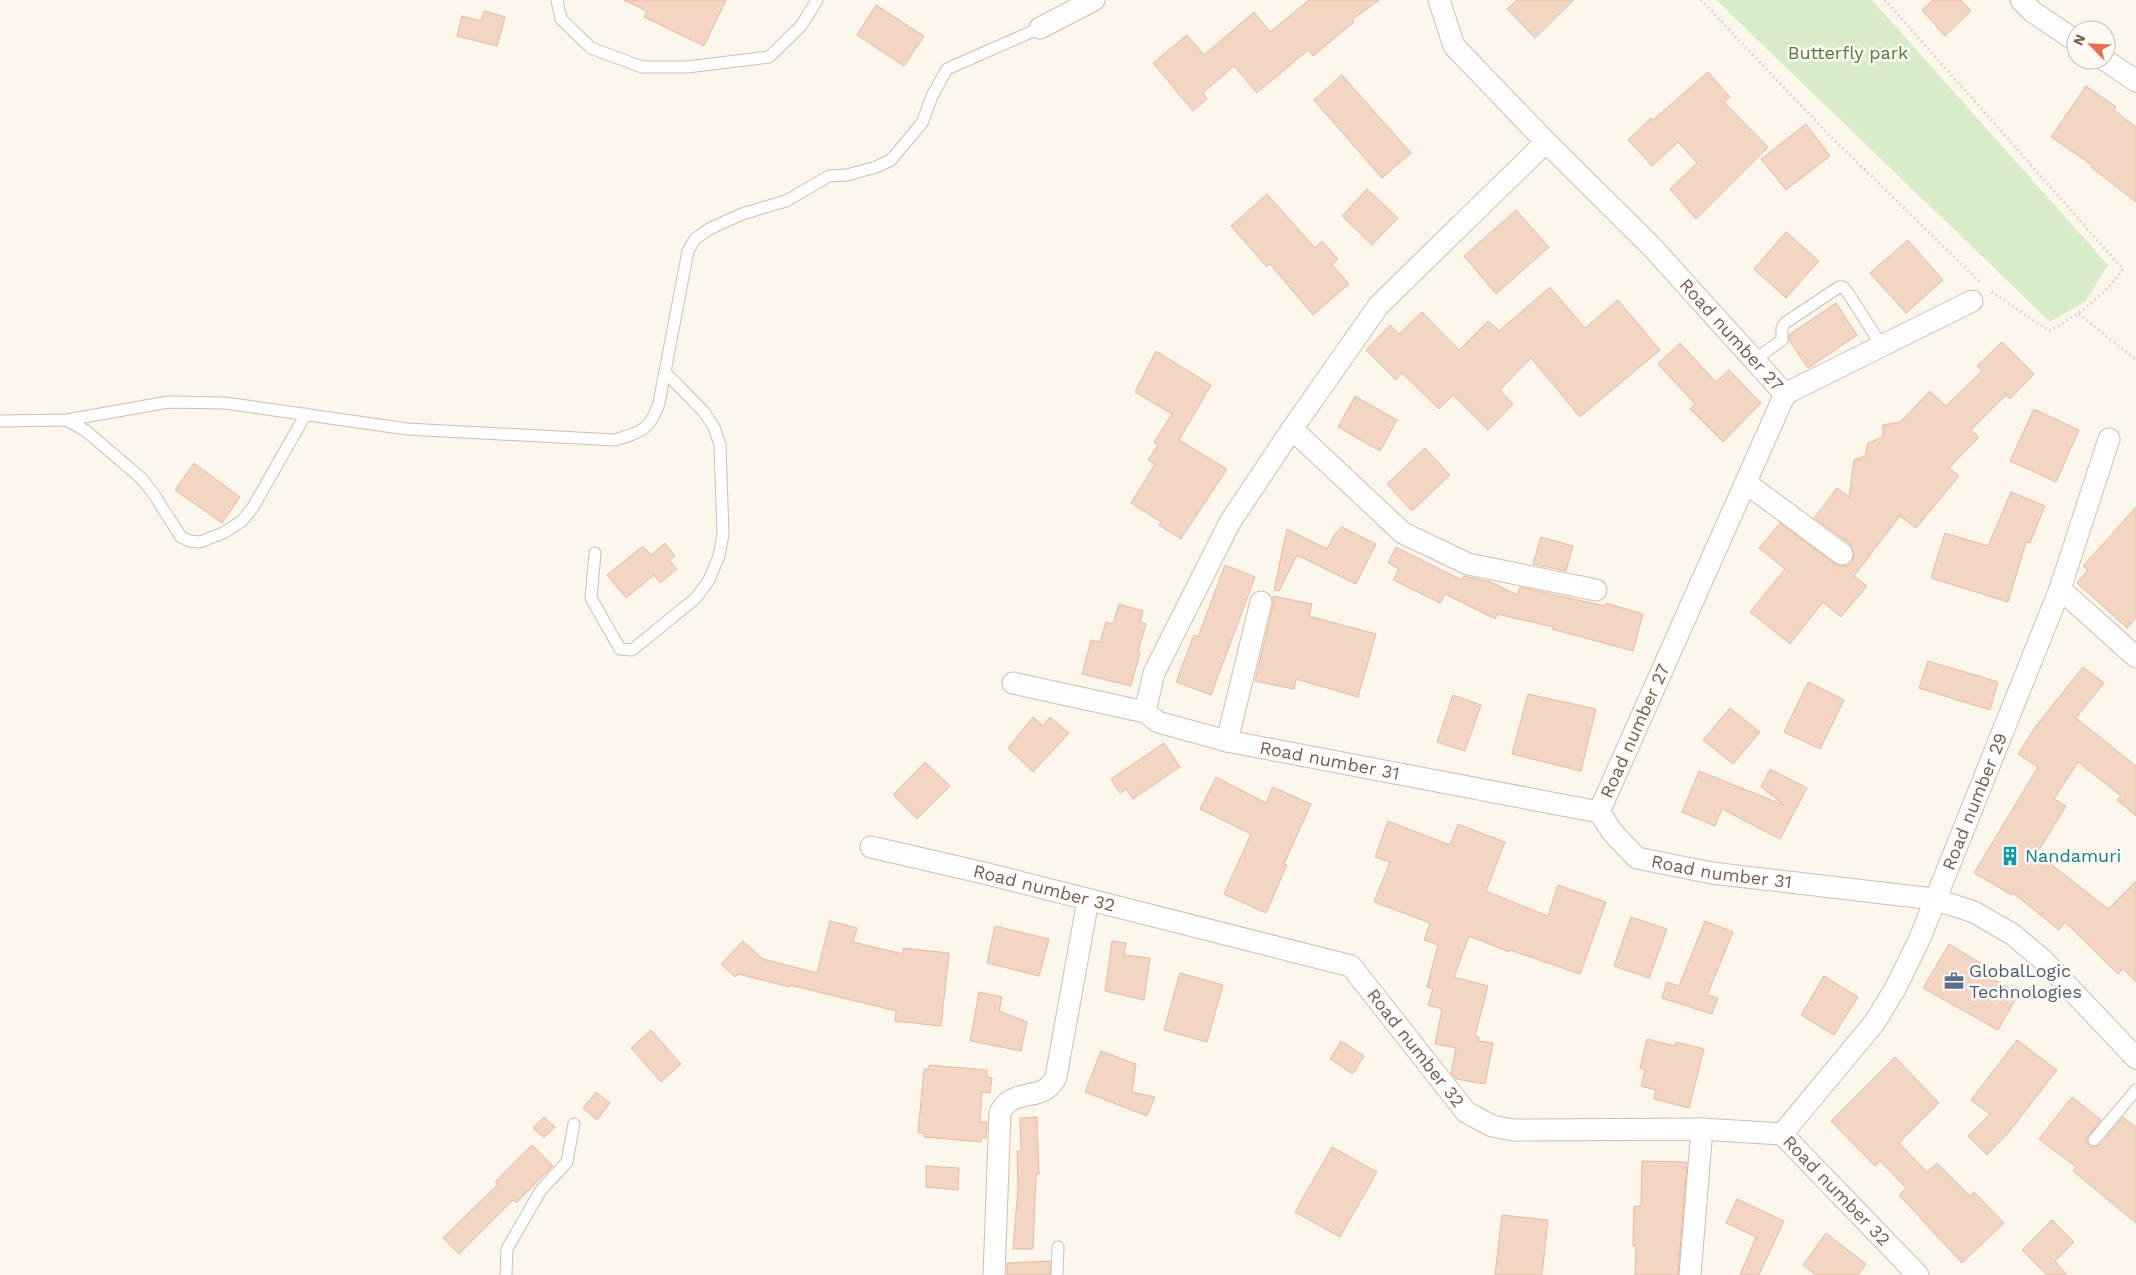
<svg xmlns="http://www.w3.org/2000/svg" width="2136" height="1275" viewBox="0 0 2136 1275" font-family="'Work Sans',sans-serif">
<rect width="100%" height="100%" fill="#fdf6ec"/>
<path fill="#d8ecc9" d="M1716,0h156l236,265 -22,36 -36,21z"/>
<g fill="#f3d5c3" stroke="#e6bba3">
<path d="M624,0h102l-22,46 -60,-29 3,-6z"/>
<path d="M1309,0h70l-27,20 2,2 -41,34 -5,-6 -51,43 -23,-27 -31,27 4,6 -14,12 -40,-48 34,-28 17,20 50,-43 16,20z"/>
<path d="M1517,0h57l-39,38 -28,-29z"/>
<path d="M1933,0h28l10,11 -26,25 -23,-26z"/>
<path d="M876,5l48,31 -20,30 -47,-31z"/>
<path d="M484,11l21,6 -8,29 -40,-10 5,-20 19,5z"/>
<path d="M1708,72l22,25 -6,5 44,45 -72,72 -26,-30 27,-26 -19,-21 -26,24 -24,-26 23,-22 2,2z"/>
<path d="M1342,75l69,78 -29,25 -68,-78z"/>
<path d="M2086,86l30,21 -2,3 22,17v75l-45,-35 1,-2 -41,-28z"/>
<path d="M1806,124l24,32 -44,34 -25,-31z"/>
<path d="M1367,189l31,29 -26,27 -30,-29z"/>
<path d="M1267,194l48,54 7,-7 16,18 -6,6 17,19 -36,31 -43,-51 -3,3 -36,-41z"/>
<path d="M1516,210l33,37 -53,47 -32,-38z"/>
<path d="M1786,232l33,29 -33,37 -32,-29z"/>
<path d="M1908,240l35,40 -37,33 -36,-40z"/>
<path d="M1550,287l35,41 33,-28 42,50 -80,67 -49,-59 -31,32 13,14 -25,26 -35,-35 -14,14 -37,-36 -6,7 -30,-30 24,-25 9,9 23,-22 37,38 29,-29 11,10z"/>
<path d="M1836,303l21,32 -49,33 -19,-28 1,-6z"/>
<path d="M2002,342l32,32 -24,25 -4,-4 -35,35 8,7 -30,31 10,8 -43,52 -16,-12 -46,60 13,10 -26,31 -18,-15 -33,42 -40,-32 35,-43 -26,-21 21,-25 55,41 12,2 5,-4 2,-7 -4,-11 -36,-26 23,-30 12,9 5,-37 11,-4 3,-13 15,-6v-12l17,-3 30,-31 16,15 36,-35 -5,-5z"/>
<path d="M1680,343l36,39 13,-12 32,33 -38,39 -33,-33 5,-5 -37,-40z"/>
<path d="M1156,351l55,34 -32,55 48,29 -46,70 -22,-14 2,-3 -30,-19 24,-39 -7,-4 10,-15 -4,-3 18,-28 -37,-22z"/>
<path d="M1355,396l42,24 -17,31 -42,-24z"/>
<path d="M2034,409l45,21 -23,52 -46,-21z"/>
<path d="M1425,448l25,27 -38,36 -25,-27z"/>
<path d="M194,463l46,34 -18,26 -47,-33z"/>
<path d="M2011,492l34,14 -15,37 -4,-1 -18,60 -77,-24 14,-45 43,13z"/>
<path d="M2136,507v111l-9,10 -50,-45 11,-13 -5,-4z"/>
<path d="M1342,527l34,17 -20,40 -59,-29 -18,36 -5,-1 13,-61 40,20 8,-15z"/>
<path d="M1541,537l32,9 -7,25 -33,-7z"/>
<path d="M665,543l10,13 -6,4 8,9 -17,14 -6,-8 -28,23 -19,-23 36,-29 8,9z"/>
<path d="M1396,547l66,33 2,-4 27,6 27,13 2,-8 85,19 1,-3 37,11 -10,37 -81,-22 1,-2 -56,-13 -2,5 -50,-25 -5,9 -47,-23 6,-11 -11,-6z"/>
<path d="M1225,565l30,12 -44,118 -35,-13 18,-47 4,2z"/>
<path d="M1273,596l39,8 -3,12 67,18 -18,63 -62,-18 -2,10 -39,-8 18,-76z"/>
<path d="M1119,604l24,7 -3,11 6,2 -8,27 2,1 -9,34 -49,-12 9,-34 9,2 6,-20 7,2z"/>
<path d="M1928,661l70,21 -8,28 -71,-22z"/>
<path d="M2083,667l21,16 -28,35 60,48v50l-19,-16 4,-4 -43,-34 -24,37 12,7 -29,47 71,56 28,-28v101l-13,-13 -5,5 -53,-52 -6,8 -46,-37 -1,2 -38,-22 64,-106 -20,-13 18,-28z"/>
<path d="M1808,682l36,18 -24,49 -36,-17z"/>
<path d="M1528,694l68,15 -15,62 -69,-17z"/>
<path d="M1453,695l28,10 -16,46 -28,-9z"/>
<path d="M1730,708l30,24 -27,32 -30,-24z"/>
<path d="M1033,717l10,9 7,-9 19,16 -36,39 -25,-24z"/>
<path d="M1164,743l16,24 -47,32 -7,-10 -6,4 -9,-14z"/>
<path d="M925,762l25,24 -33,33 -24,-24z"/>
<path d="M1770,769l37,19 -27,51 -58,-30 -7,17 -33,-14 17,-41 85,34 -23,-18z"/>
<path d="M1216,777l50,26 7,-16 38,17 -27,60 3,1 -21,48 -42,-19 27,-60 -51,-25z"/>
<path d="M1388,821l62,24 8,-21 47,18 -19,49 62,25 10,-31 48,17 -26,72 -70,-24 -1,2 -40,-16 -15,41 34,9 -13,50 4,1v4l14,2 -8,41 -29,-5 -5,-6 5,-25 -21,-4 7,-35 -14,-4 5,-16 -6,-2 11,-42 -14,-5 6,-17 -56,-21 16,-40 -15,-5z"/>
<path d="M1631,917l36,12 -18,49 -35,-12z"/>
<path d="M830,921l27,7 -4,14 50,12v-6l46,5 -8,73 -46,-5 1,-10 -106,-26v2l-52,-13 -3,3 -14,-13 22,-23 20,18 54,14z"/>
<path d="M1705,921l28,11 -26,63 11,3 -6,16 -50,-16 5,-16 12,4z"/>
<path d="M995,926l54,13 -10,37 -52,-13z"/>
<path d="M1112,941l14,2 -2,12 26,3 -6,42 -39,-9z"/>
<path d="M1949,944l40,24 -4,7 34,18 -21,37 -75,-42z"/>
<path d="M1180,973l43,12 -16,57 -43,-12z"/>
<path d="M1824,976l34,21 -24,38 -33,-20z"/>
<path d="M979,992l23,5 -3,14 28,11 -6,29 -51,-10z"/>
<path d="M651,1030l30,34 -20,18 -30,-34z"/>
<path d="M1647,1039l28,7 1,-4 28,7 -15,59 -35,-9 2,-9 -15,-4 4,-16 -5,-2z"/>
<path d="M2017,1040l40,30 -48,62 -22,23 -19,-19 22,-22 -19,-14z"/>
<path d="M1341,1041l23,15 -11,18 -23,-15z"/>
<path d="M1101,1051l35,13 -4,28 23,5 -8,19 -62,-24z"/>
<path d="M1895,1057l44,46 -40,40 28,29 10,-9 33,33 4,-4 30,31 -42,40 -63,-68 7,-7 -26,-27 -5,5 -44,-45z"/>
<path d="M929,1065l58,5v7l5,1 -2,15 -8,-1 -2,30h7l-1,16 -4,-1 -1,5 -57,-5v-4h-6l6,-64h5z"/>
<path d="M596,1092l14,11 -13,17 -14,-12z"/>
<path d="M2072,1097l29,23 -14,18v5l5,4 8,-2 23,-28 13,10v96l-63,-52 3,-4 -37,-28z"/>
<path d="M544,1117l11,10 -11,11 -11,-10z"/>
<path d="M1037,1117l2,57 -3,1 -3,74h-20l5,-61 -1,-37h4l-1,-33z"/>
<path d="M532,1145l21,21 -37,37 -3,-3 -54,54 -16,-16 55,-54 -3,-2z"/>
<path d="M1332,1147l45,25 -37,65 -45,-25z"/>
<path d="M1642,1161l45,1 -9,113h-43l1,-29h-3l1,-40h7z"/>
<path d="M926,1166l33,2 -1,22 -32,-3z"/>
<path d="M1737,1199l47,22 -25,54h-19l16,-38 -30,-14z"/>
<path d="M1502,1215l46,5 -6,55h-47z"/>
<path d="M2052,1220l22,22 -19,19 12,14h-20l-25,-25z"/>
<path d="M1826,1233l40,31 -8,11h-42l-13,-10z"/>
<path d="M1050,1261v14h-43v-12z"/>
</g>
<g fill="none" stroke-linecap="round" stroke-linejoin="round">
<defs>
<g id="service">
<path d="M557,0l4,19 30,29 51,19h45l82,-10 32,-31 16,-26"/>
<path d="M1754,360l28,-20v-12l3,-5 54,-36h4l5,6 34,53"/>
<path d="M67,420l19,11 55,47 12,15 28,44 9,4 10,1 23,-9 19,-12 11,-14 53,-93"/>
<path d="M0,421l67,-1 101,-18 57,1 182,26 208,11c26,-8 35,-10 44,-37l29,-152 7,-12 14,-10 33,-15 44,-13 43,-25 18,-1 29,-8 15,-7 31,-37 10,-27 15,-27 93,-41"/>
<path d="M595,553l-4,45 29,51 12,1 64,-52 13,-18 10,-24 4,-22 -3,-89 -6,-18 -10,-15 -39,-40"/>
<path d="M2094,1140l42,-50"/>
<path d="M506,1275l1,-26 34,-59 26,-28 7,-38"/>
<path d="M1057,1275l1,-28"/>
</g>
<g id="minor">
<path id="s1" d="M1439,0l15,46 92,96 105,104 134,148 -186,418"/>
<path d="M2021,0l12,12 43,29"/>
<path d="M1040,28l54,-28"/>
<path d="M2105,60l31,21"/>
<path id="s2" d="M1546,142l-167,163 -87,124 -62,93 -76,151 -9,39 13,10 69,19 372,71 14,21 24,25 75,15 222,26 40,13 38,22 30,25 94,99"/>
<path d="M1785,394l187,-93"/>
<path d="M1292,429l111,104 65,31 128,26"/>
<path d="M1746,483l96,71"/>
<path d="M2060,589l76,68"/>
<path d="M1013,683l132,29"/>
<path d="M1227,741l34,-139"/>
<path id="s3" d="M871,847l117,27 363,92 115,146 26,14 21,4 189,-1 80,5 136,141"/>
<path id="s4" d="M1782,1134l93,-112 20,-33 25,-51 140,-349 49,-150"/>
<path d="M994,1275l6,-163c2,-2 4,-7 7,-9 16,-13 38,-3 49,-26l32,-177"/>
<path d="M1690,1275l12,-146"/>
</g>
</defs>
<use href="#service" stroke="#d1beb0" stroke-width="13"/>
<use href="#minor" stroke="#d1beb0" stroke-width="23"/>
<g stroke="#d9b8a5" stroke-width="3" stroke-dasharray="1 4" stroke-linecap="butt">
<path d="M1701,0l124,131 155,151"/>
<path d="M1885,0l238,269c-18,27 -47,47 -74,62l-60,-41"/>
<path d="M2079,314l57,46"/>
</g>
<use href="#service" stroke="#fff" stroke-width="11"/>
<use href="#minor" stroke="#fff" stroke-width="21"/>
</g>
<defs>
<symbol id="building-bare" viewBox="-9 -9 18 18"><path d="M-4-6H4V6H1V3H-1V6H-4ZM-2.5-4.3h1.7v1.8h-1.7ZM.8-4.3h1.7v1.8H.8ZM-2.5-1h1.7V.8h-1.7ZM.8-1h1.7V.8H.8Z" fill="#0f9aa8" stroke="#fffaf3" stroke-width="2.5" paint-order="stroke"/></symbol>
<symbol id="office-bare" viewBox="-9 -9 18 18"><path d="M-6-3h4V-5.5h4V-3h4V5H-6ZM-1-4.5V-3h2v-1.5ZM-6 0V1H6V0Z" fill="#5c6f8a" stroke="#fffaf3" stroke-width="2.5" paint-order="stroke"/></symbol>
</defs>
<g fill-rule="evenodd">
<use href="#building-bare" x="1996" y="842" width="28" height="28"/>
<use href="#office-bare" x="1940" y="967" width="28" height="28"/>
</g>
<g text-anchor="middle" stroke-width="5" stroke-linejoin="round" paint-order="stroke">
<g font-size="18" fill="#537a41" stroke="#fffaf3">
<text x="1848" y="59">Butterfly park</text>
</g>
<g font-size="18" fill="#7a5c4d" stroke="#fffaf3">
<text dy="6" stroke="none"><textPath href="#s1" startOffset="449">Road number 27</textPath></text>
<text transform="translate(1635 731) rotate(-66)" y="6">Road number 27</text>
<text dy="6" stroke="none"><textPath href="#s2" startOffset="898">Road number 31</textPath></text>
<text dy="6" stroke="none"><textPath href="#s4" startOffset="388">Road number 29</textPath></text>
<text dy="6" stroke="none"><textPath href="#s2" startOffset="1318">Road number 31</textPath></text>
<text dy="6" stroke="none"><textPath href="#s3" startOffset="178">Road number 32</textPath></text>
<text dy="6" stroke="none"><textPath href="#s3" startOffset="599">Road number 32</textPath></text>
<text dy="6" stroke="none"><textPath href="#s3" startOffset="1079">Road number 32</textPath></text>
</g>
<g font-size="18" fill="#0d838f" stroke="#fffaf3" text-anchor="start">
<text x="2025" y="862">Nandamuri</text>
</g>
<g font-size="18" fill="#4e5e75" stroke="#fffaf3" text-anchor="start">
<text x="1969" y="977">GlobalLogic<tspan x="1969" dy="21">Technologies</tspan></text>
</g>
</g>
<g transform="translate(2091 45) rotate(294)"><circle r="24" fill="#fffaf3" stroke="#cabbb1"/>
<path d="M0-4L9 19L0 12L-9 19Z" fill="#e76f51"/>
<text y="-8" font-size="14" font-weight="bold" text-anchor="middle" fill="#7a5c4d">N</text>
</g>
</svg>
